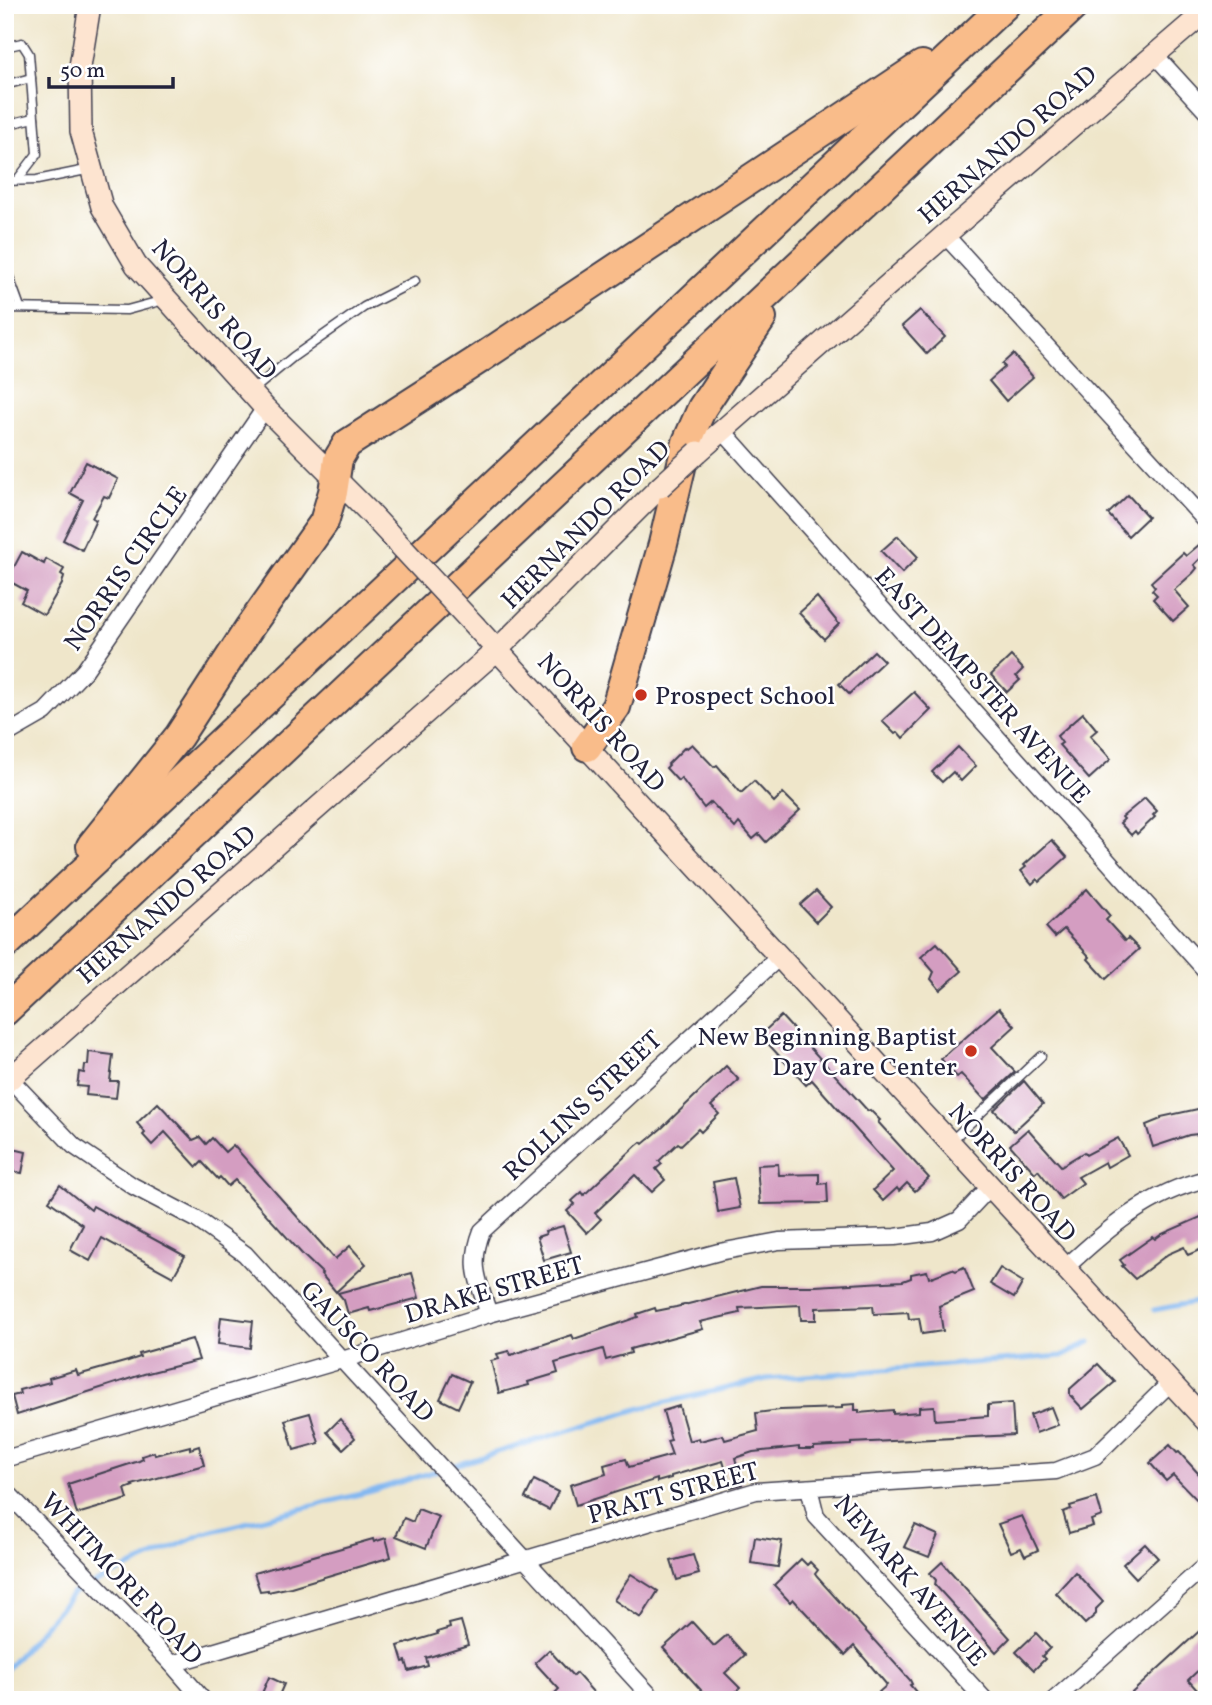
<svg xmlns="http://www.w3.org/2000/svg" width="1212" height="1705" viewBox="0 0 1212 1705" font-family="Vollkorn,serif">
<rect width="100%" height="100%" fill="#fff"/>
<filter id="ink" filterUnits="userSpaceOnUse"><feTurbulence type="fractalNoise" baseFrequency=".0143" numOctaves="2"/><feDisplacementMap in="SourceGraphic" scale="14" xChannelSelector="R" yChannelSelector="G"/><feConvolveMatrix kernelMatrix="1 2 1 2 8 2 1 2 1" color-interpolation-filters="sRGB"/></filter>
<filter id="wash" filterUnits="userSpaceOnUse"><feTurbulence type="fractalNoise" baseFrequency=".00686" numOctaves="4" result="noise"/><feDisplacementMap in="SourceGraphic" scale="28" xChannelSelector="R" yChannelSelector="G"/><feGaussianBlur stdDeviation="1.57" result="paint"/><feColorMatrix in="noise" values="0 0 0 0 0 0 0 0 0 0 0 0 0 0 0 0 0 1.4 0 .05"/><feComposite in="paint" operator="in"/></filter>
<g filter="url(#wash)">
<rect width="100%" height="100%" fill="#efe6ca"/>
<g fill="none" stroke-linecap="round" stroke-linejoin="round">
<g stroke="#83b8f1" stroke-width="5">
<path d="M1154,1310l53,-10"/>
<path d="M5,1671l68,-78 132,-60 163,-41 273,-84 125,-29 296,-23 28,-14"/>
</g>
</g>
<g id="blocks">
<g fill="#d49dc1">
<path d="M920,310l25,27 -18,17 -25,-28z"/>
<path d="M1013,354l20,23 -27,24 -17,-20 16,-14 -3,-3z"/>
<path d="M86,462l32,17 -9,19 -5,-2 -12,22 4,2 -14,30 -19,-10 20,-40 -13,-7z"/>
<path d="M1128,495l20,22 -20,19 -20,-22z"/>
<path d="M898,536l20,21 -16,16 -21,-22z"/>
<path d="M1207,538v14l-13,13 3,3 -4,5 -19,17 15,17 -16,14 -20,-22 4,-4 -5,-5 3,-3 -4,-5 32,-29 3,3z"/>
<path d="M22,552l22,12 2,-5 18,10 -3,5 3,2 -2,8 -18,31 -23,-13 6,-11 -20,-11z"/>
<path d="M817,597l22,27 -15,15 -25,-26z"/>
<path d="M874,651l10,10 -35,33 -10,-10z"/>
<path d="M1011,656l12,13 -7,7 4,4 -13,12 -16,-17z"/>
<path d="M914,692l17,18 -28,28 -5,-6 -3,2 -13,-13z"/>
<path d="M1083,713l14,17 -7,6 21,23 -22,20 -30,-34 3,-2 -5,-7z"/>
<path d="M692,744l22,23 3,-2 24,28 13,-12 20,21 9,-9 17,17 -34,32 -7,-8 -6,5 -14,-16 -4,5 -24,-26 -7,6 -23,-30 -3,3 -12,-13 3,-3 -1,-1 17,-17 2,1z"/>
<path d="M958,747l18,19 -15,15 -8,-9 -11,10 -10,-10z"/>
<path d="M1145,798l12,13 -4,4 2,2 -18,17 -2,-3 -4,4 -11,-12 4,-4 -2,-2z"/>
<path d="M1052,840l15,17 -28,25 -2,-3 -5,5 -11,-13 5,-4 -2,-2z"/>
<path d="M1087,889l23,27 -4,4 19,21 3,-3 11,11 -33,30 -18,-20 2,-2 -26,-28 -9,8 -9,-10z"/>
<path d="M816,891l15,16 -15,15 -16,-17z"/>
<path d="M937,943l25,28 -22,19 -9,-11 3,-7 -13,-15z"/>
<path d="M999,1008l16,18 -23,21 23,25 -30,28 -24,-26 -4,3 -16,-18z"/>
<path d="M781,1016l87,95 2,-1 10,10 -2,2 51,56 -14,13 -8,-8 -8,8 -2,-3 -14,13 -10,-11 20,-19 -81,-91 -6,5 -46,-50z"/>
<path d="M89,1052l24,3 -3,26h8l-2,17 -30,-3 1,-8 -10,-1 2,-14 5,1 1,-8h3z"/>
<path d="M726,1066l13,14 -28,26 8,8 -18,18 -3,-3 -17,16 -3,-2 -19,18 3,3 -6,5 9,11 -13,12 -17,-17 -40,38 6,6 -14,14 -20,-22 8,-7 -3,-3 10,-9 2,3 52,-49 5,-4 2,2 20,-17z"/>
<path d="M1024,1081l19,23 -29,27 -20,-21z"/>
<path d="M158,1103l35,37 7,-3 6,7 6,-6 13,14 8,-7 102,114 15,-13 16,18 -30,28 -15,-18 1,-1 -19,-18 -68,-75 -7,6 -8,-9 -2,2 -16,-17 -5,5 -32,-35 -13,13 -9,-10 2,-2 -2,-3 -6,-7z"/>
<path d="M1207,1107v26l-18,2 -36,12 -7,-22 15,-6v-2z"/>
<path d="M1028,1129l33,37 23,-14 2,3 32,-17 10,17 -21,12 -2,-5 -27,15 5,6 -22,16 -23,-29 -3,3 -25,-28z"/>
<path d="M5,1147l21,5 -4,21 -17,-3z"/>
<path d="M778,1164l1,11 40,-1v10l8,-1 1,20 -68,1 -3,-39z"/>
<path d="M734,1178l6,30 -22,4 -5,-30z"/>
<path d="M60,1185l31,25 2,-4 92,50 -12,21 -71,-39 -12,23 -20,-11 13,-25 -34,-24z"/>
<path d="M1203,1216l4,8v17l-5,8 -14,6 -4,-8 -16,7 -33,25 -13,-13 2,-1 -4,-5 27,-19 6,-4 2,2 7,-5z"/>
<path d="M563,1226l8,26 -27,8 -7,-23 9,-3 -1,-3z"/>
<path d="M964,1267l10,25 -35,14 4,25 -21,3 -3,-16 -10,1 -1,-7 -34,2 -1,-8 -57,2v12h-15l-1,-15 -61,3 1,5 -40,9 3,7 -73,20 1,4 -25,7 -3,-11 -48,14 3,10 -30,9 1,3 -30,8 -8,-32 8,-2 -2,-5 12,-3 2,4 61,-20 2,4 64,-22 -1,-3 18,-6 1,3 20,-4 85,-21h54l88,-5 8,-3v-4l16,-3 2,7 23,-9 4,2z"/>
<path d="M1000,1268l23,14 -9,16 -24,-14z"/>
<path d="M412,1273l7,25 -49,13 -1,-3 -21,6 -4,-14 -6,-7z"/>
<path d="M221,1317l32,4 -3,27 -32,-4z"/>
<path d="M192,1339l7,21 -55,14 -127,41 -5,-19 8,-2 -1,-4 31,-8 -1,-4 27,-8 2,5 50,-14 12,-4 -1,-3z"/>
<path d="M1098,1364l17,18 -32,27 -13,-14v-6z"/>
<path d="M452,1374l18,8 -12,26 -18,-9z"/>
<path d="M1012,1403l2,32 -163,8v2l-37,2v2h-15v-2l-46,5 -18,6 7,26 -11,3 -8,-26 -52,15v2l-14,4v-3l-81,26 -6,-20 36,-11 -2,-9 22,-6 3,8 43,-12 -5,-14 4,-1 -8,-29 16,-5 10,35 10,-3 1,3 23,-6 2,5 33,-9 -2,-18 24,-3 62,-2v-3l13,-1v6h4v3l34,-3v4l26,-2v-5l15,-1 1,14 53,-4v-11z"/>
<path d="M1051,1407l7,18 -22,8 -6,-18z"/>
<path d="M310,1413l9,30 -25,7 -9,-30z"/>
<path d="M340,1419l15,19 -12,11 -16,-17z"/>
<path d="M1170,1445l7,8 2,-1 28,31v27l-34,-35 -7,6 -16,-18z"/>
<path d="M190,1446v3l9,-3 5,19 -72,20 1,1 -8,3 3,10 -51,15 -9,-30 71,-23 4,-2 -1,-3 12,-4 1,3z"/>
<path d="M534,1480l24,12 -9,18 -24,-12z"/>
<path d="M1097,1498l5,18 -11,4 2,6 -24,7 -6,-21 8,-3 -1,-3z"/>
<path d="M418,1509l21,8 -13,31 -30,-12 8,-18 9,4z"/>
<path d="M1022,1516l16,34 -13,6 -4,-8 -10,4 -13,-28z"/>
<path d="M915,1525l23,10 -9,22 -25,-10z"/>
<path d="M755,1537l27,4 -4,26 -27,-4z"/>
<path d="M386,1538l5,19 -100,30 -23,5v-2l-8,1 -6,-18 119,-34 1,3z"/>
<path d="M1145,1544l13,14 -22,20 -13,-14z"/>
<path d="M693,1555l6,19 -22,6 -6,-19z"/>
<path d="M801,1559l6,6 3,-3 8,8 -3,4 2,3 93,103 2,4 -2,1 6,7 -9,8h-21l-7,-8 8,-7 -33,-39 -9,9 -52,-56 -3,3 -16,-17z"/>
<path d="M942,1562l68,76 -14,14 -61,-67 1,-5 -6,-7z"/>
<path d="M1075,1572l28,30 -7,7v5l-11,10 -29,-31z"/>
<path d="M631,1574l27,17 -17,27 -27,-18z"/>
<path d="M461,1621l7,24 -42,13 2,8 -19,5 -3,-10 -3,1 -5,-16 40,-12 -1,-2 13,-4 -1,-4z"/>
<path d="M692,1622l22,24 13,-11 18,20 -20,18 15,15 -12,12h-18l-47,-52z"/>
<path d="M1207,1624v38l-19,18 10,11 -9,9h-65z"/>
<path d="M1036,1633l14,15 -8,8 3,3 -11,11 -18,-18z"/>
<path d="M549,1650l24,26 3,-3 18,20 -7,7h-39l11,-11 -24,-26z"/>
<path d="M269,1677l15,7 -7,16h-18z"/>
</g>
</g>
</g>
<g filter="url(#ink)">
<use href="#blocks" fill-opacity="0" stroke="#413f50" stroke-width="2"/>
<g fill="none" stroke-linecap="round" stroke-linejoin="round">
<defs>
<g id="lane">
<path d="M5,47l17,-4 7,11 8,100 -19,25"/>
<path d="M5,85l26,-7"/>
<path d="M5,125l29,-7"/>
<path d="M5,181l32,-1 54,-11"/>
<path d="M5,266l15,41"/>
<path d="M5,308l122,2 37,-10"/>
<path d="M253,390l40,-33 71,-50 51,-26"/>
<path d="M951,1141l90,-85"/>
</g>
<g id="street">
<path d="M1154,54l53,58"/>
<path d="M945,235l262,287"/>
<path d="M722,430l485,542"/>
<path d="M5,735l40,-23 40,-42 180,-262"/>
<path d="M10,1079l64,67 59,40 63,33 49,35 409,446"/>
<path d="M1064,1269c42,-39 85,-77 143,-90"/>
<path d="M489,1314c-11,-33 -20,-50 -7,-83l297,-274"/>
<path d="M5,1459l337,-99 147,-46 230,-62 60,-11 116,-4 37,-5 27,-12 31,-33"/>
<path d="M809,1488l7,28 169,184"/>
<path d="M5,1490l167,174 31,36"/>
<path d="M172,1664l584,-173 300,-20 39,-15 76,-74"/>
<path d="M1054,1700l153,-136"/>
</g>
<g id="secondary">
<path d="M90,5l-10,62 1,64 21,76 34,58 129,143 103,103"/>
<path d="M698,452l247,-217 262,-225"/>
<path d="M476,627l731,795"/>
<path d="M5,1083l493,-434 162,-162"/>
</g>
<g id="highway">
<path d="M587,747l29,-40 47,-163 24,-102 15,-34 60,-90"/>
<path d="M91,846l88,-110 70,-108 75,-106 9,-30 5,-33 9,-15 134,-86 441,-293"/>
<path d="M5,945l1000,-940"/>
<path d="M5,1011l1070,-1006"/>
</g>
</defs>
<use href="#lane" stroke="#413f50" stroke-width="11"/>
<use href="#street" stroke="#413f50" stroke-width="19"/>
<use href="#secondary" stroke="#413f50" stroke-width="24"/>
<use href="#highway" stroke="#413f50" stroke-width="32"/>
<use href="#lane" stroke="#fff" stroke-width="8"/>
<use href="#street" stroke="#fff" stroke-width="16"/>
<use href="#secondary" stroke="#fde4d0" stroke-width="21"/>
<use href="#highway" stroke="#f9bc8a" stroke-width="28"/>
<defs>
<g id="secondary-bridge">
<path d="M660,487l38,-35"/>
<path d="M368,511l108,116"/>
</g>
</defs>
<use href="#secondary-bridge" stroke="#413f50" stroke-width="24" stroke-linecap="butt"/>
<use href="#secondary-bridge" stroke="#fde4d0" stroke-width="21"/>
</g>
</g>
<g fill="#c8321e" stroke="#fff" stroke-width="2.5">
<circle cx="641" cy="695" r="7"/>
<circle cx="971" cy="1051" r="7"/>
</g>
<g text-anchor="middle" stroke-width="5" stroke-linejoin="round" paint-order="stroke">
<g font-size="26" fill="#22223b" stroke="#fff">
<text transform="translate(1007 144) rotate(-41)" y="9">HERNANDO ROAD</text>
<text transform="translate(215 309) rotate(49)" y="9">NORRIS ROAD</text>
<text transform="translate(585 524) rotate(-45)" y="9">HERNANDO ROAD</text>
<text transform="translate(125 568) rotate(-55)" y="9">NORRIS CIRCLE</text>
<text transform="translate(983 685) rotate(48)" y="9">EAST DEMPSTER AVENUE</text>
<text transform="translate(602 722) rotate(48)" y="9">NORRIS ROAD</text>
<text transform="translate(166 904) rotate(-41)" y="9">HERNANDO ROAD</text>
<text transform="translate(582 1105) rotate(-43)" y="9">ROLLINS STREET</text>
<text transform="translate(1013 1172) rotate(48)" y="9">NORRIS ROAD</text>
<text transform="translate(494 1289) rotate(-16)" y="9">DRAKE STREET</text>
<text transform="translate(368 1351) rotate(47)" y="9">GAUSCO ROAD</text>
<text transform="translate(673 1492) rotate(-15)" y="9">PRATT STREET</text>
<text transform="translate(122 1578) rotate(47)" y="9">WHITMORE ROAD</text>
<text transform="translate(911 1580) rotate(49)" y="9">NEWARK AVENUE</text>
</g>
<g font-size="26" fill="#22223b" stroke="#fff" text-anchor="start">
<text x="655" y="704">Prospect School</text>
<text x="957" y="1045" text-anchor="end">New Beginning Baptist<tspan x="957" dy="30">Day Care Center</tspan></text>
</g>
</g>
<rect width="1212" height="1705" fill="none" stroke="#fff" stroke-width="28"/>
<path d="M49 77v10h124v-10" fill="none" stroke="#22223b" stroke-width="3.5"/>
<text x="60" y="77" font-size="21" fill="#22223b" stroke="#ffffff" stroke-width="5" paint-order="stroke">50 m</text>
</svg>
